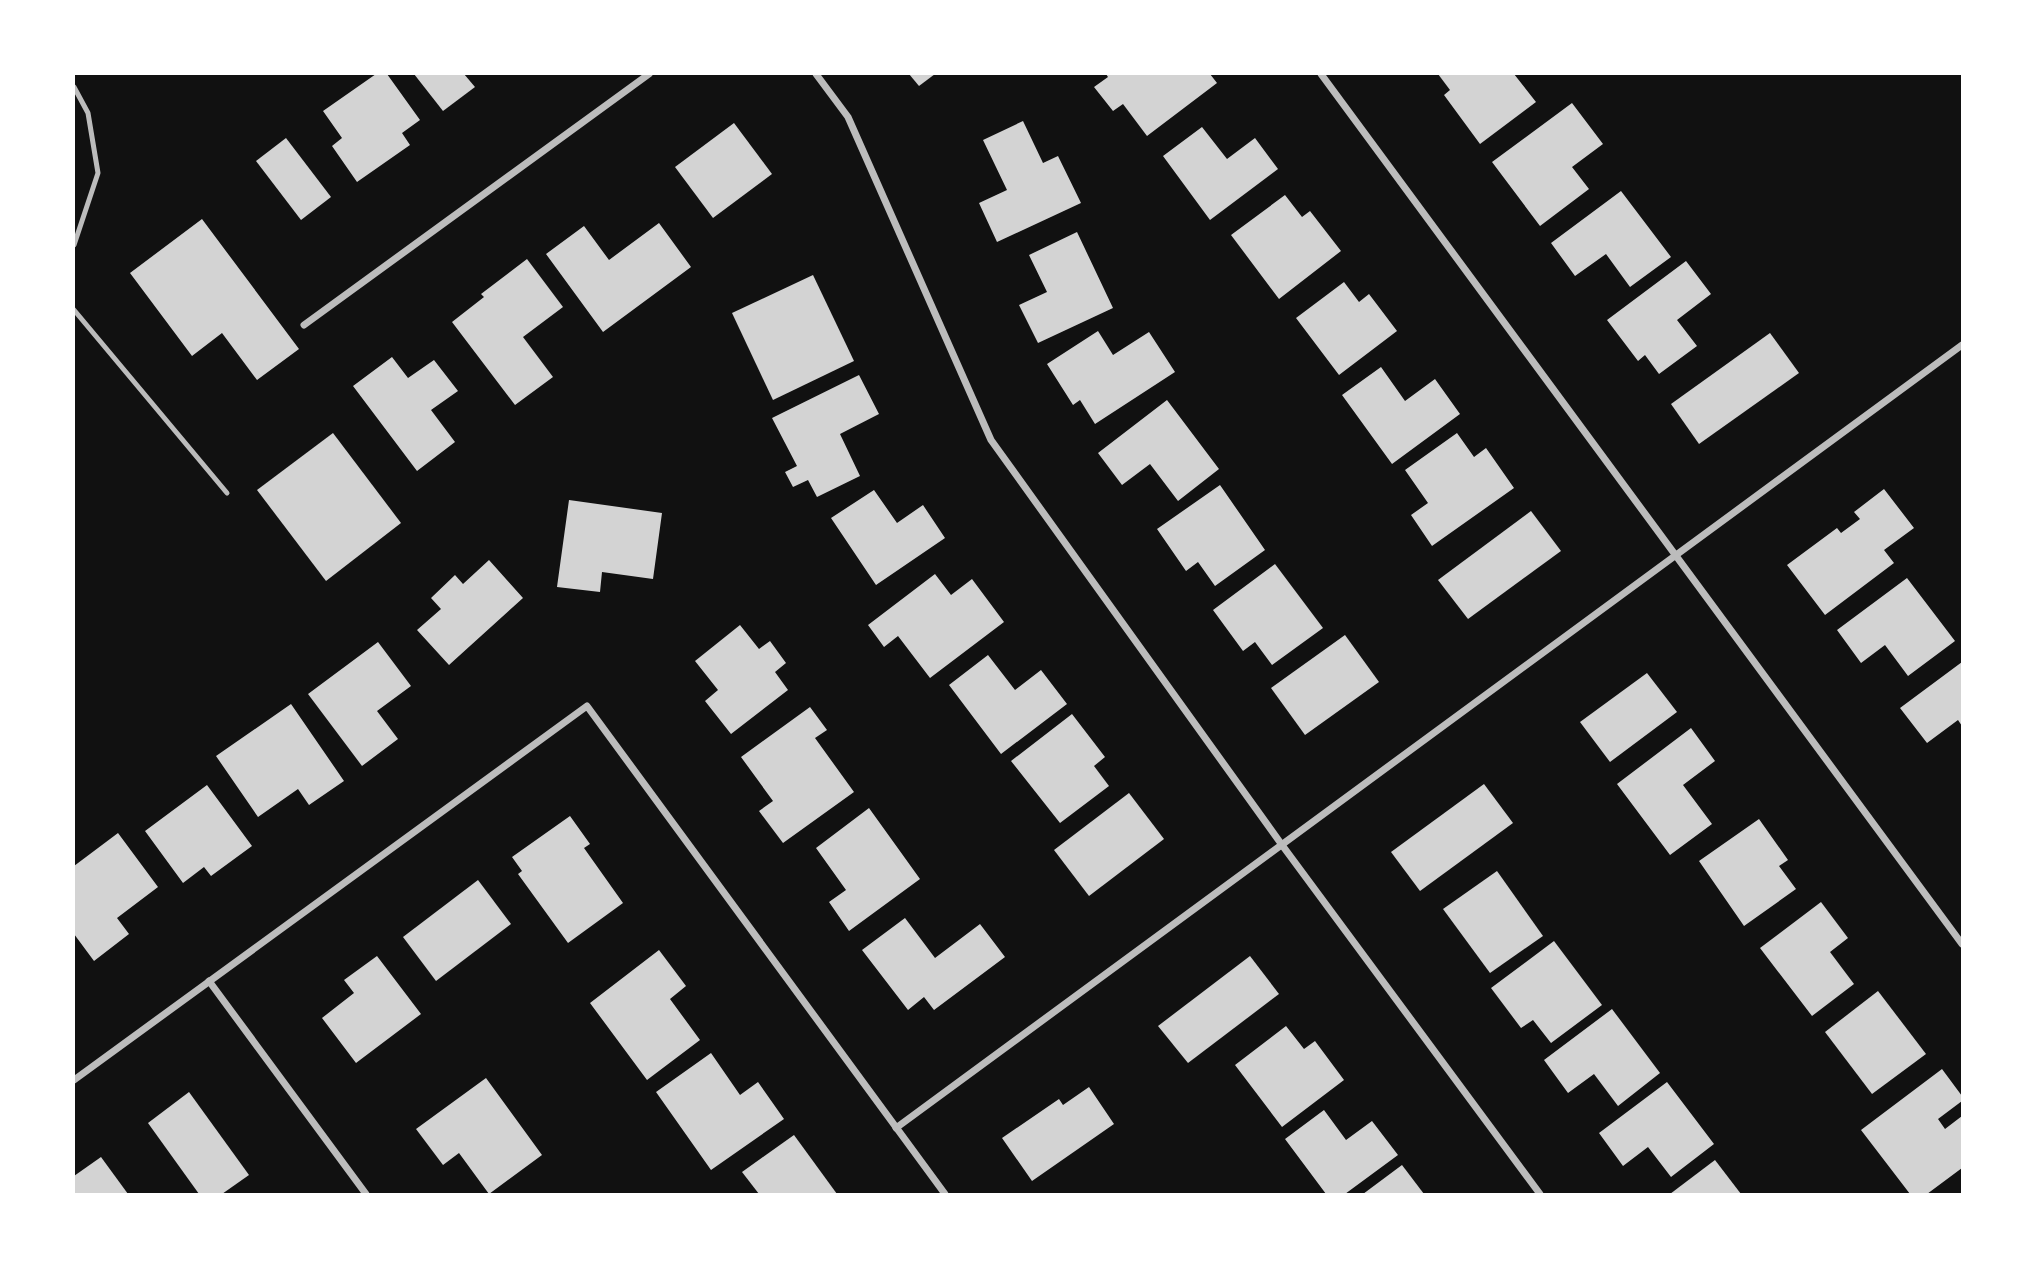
<svg xmlns="http://www.w3.org/2000/svg" width="2036" height="1268" viewBox="0 0 2036 1268" font-family="Raleway,sans-serif">
<rect width="100%" height="100%" fill="#111"/>
<g fill="#d3d3d3">
<path d="M376,74h11l33,46 -18,13 8,12 -53,37 -25,-36 10,-8 -19,-27z"/>
<path d="M414,74h50l11,13 -32,24z"/>
<path d="M909,74h26l-16,12z"/>
<path d="M1106,74h104l7,9 -70,53 -24,-32 -10,7 -19,-24 14,-10z"/>
<path d="M1438,74h76l22,28 -56,42 -36,-49 6,-5z"/>
<path d="M1572,103l31,41 -31,23 17,22 -49,37 -48,-64z"/>
<path d="M1023,121l20,42 15,-7 23,47 -84,39 -18,-39 28,-13 -24,-50z"/>
<path d="M734,123l38,51 -59,44 -38,-51z"/>
<path d="M1202,127l25,32 28,-21 23,31 -68,51 -47,-64z"/>
<path d="M286,138l45,59 -30,23 -45,-59z"/>
<path d="M1621,191l50,66 -41,30 -24,-33 -31,22 -24,-33z"/>
<path d="M1285,195l17,22 8,-6 31,40 -62,48 -48,-64z"/>
<path d="M202,219l97,130 -42,31 -35,-47 -30,23 -62,-83z"/>
<path d="M659,223l32,44 -88,65 -57,-78 38,-28 25,34z"/>
<path d="M1077,232l36,76 -75,35 -19,-38 28,-13 -18,-37z"/>
<path d="M527,259l36,48 -40,30 30,40 -38,28 -63,-83 32,-25 -3,-3z"/>
<path d="M1686,261l25,33 -34,26 20,26 -38,28 -14,-19 -7,6 -31,-41z"/>
<path d="M813,275l41,86 -81,39 -41,-87z"/>
<path d="M1344,282l15,20 10,-8 28,37 -58,44 -43,-57z"/>
<path d="M1098,331l15,24 36,-23 26,40 -80,52 -15,-24 -7,5 -26,-41z"/>
<path d="M1770,333l29,40 -100,71 -28,-40z"/>
<path d="M392,357l16,21 26,-18 24,31 -27,19 24,32 -38,29 -64,-85z"/>
<path d="M1381,367l24,34 30,-22 25,35 -68,50 -50,-69z"/>
<path d="M859,375l20,39 -39,20 20,42 -43,21 -9,-17 -15,7 -8,-15 12,-6 -25,-48z"/>
<path d="M1167,400l52,69 -41,32 -28,-37 -28,21 -24,-32z"/>
<path d="M333,433l68,90 -75,58 -69,-91z"/>
<path d="M1457,433l17,24 12,-9 28,40 -82,58 -21,-31 17,-12 -23,-33z"/>
<path d="M1220,485l45,65 -50,36 -17,-24 -12,9 -29,-42z"/>
<path d="M1884,489l30,39 -30,22 10,13 -69,52 -38,-50 50,-37 4,5 19,-14 -6,-7z"/>
<path d="M874,490l23,33 26,-18 22,33 -69,47 -45,-67z"/>
<path d="M569,500l93,13 -9,66 -51,-7 -2,20 -43,-5z"/>
<path d="M1531,511l30,40 -93,68 -30,-39z"/>
<path d="M489,560l34,38 -74,67 -32,-35 24,-21 -10,-11 24,-23 8,9z"/>
<path d="M1275,564l48,64 -51,37 -17,-23 -12,9 -30,-41z"/>
<path d="M935,574l16,21 21,-16 32,43 -74,56 -32,-42 -14,11 -16,-22z"/>
<path d="M1907,578l48,63 -47,35 -23,-31 -24,18 -24,-33z"/>
<path d="M740,625l19,24 11,-8 16,22 -11,9 13,18 -57,44 -26,-33 13,-11 -23,-29z"/>
<path d="M1345,635l34,47 -74,53 -34,-47z"/>
<path d="M378,642l33,44 -34,25 21,28 -36,27 -54,-72z"/>
<path d="M988,655l27,35 26,-20 26,34 -66,50 -52,-69z"/>
<path d="M1962,662v64l-4,-6 -31,23 -27,-35z"/>
<path d="M1647,673l30,39 -67,50 -30,-40z"/>
<path d="M291,704l53,77 -35,24 -11,-16 -40,28 -42,-61z"/>
<path d="M810,707l17,23 -12,8 39,54 -71,51 -24,-32 14,-10 -32,-44z"/>
<path d="M1072,714l33,43 -11,9 15,20 -49,37 -49,-62z"/>
<path d="M1691,728l24,33 -32,24 29,39 -42,31 -53,-71z"/>
<path d="M1484,784l29,39 -93,68 -29,-39z"/>
<path d="M207,785l45,61 -41,30 -7,-9 -21,16 -38,-52z"/>
<path d="M1129,793l35,46 -75,57 -35,-46z"/>
<path d="M869,808l51,71 -71,52 -20,-29 17,-12 -30,-42z"/>
<path d="M570,816l20,28 -6,4 39,55 -55,40 -50,-69 4,-3 -10,-14z"/>
<path d="M1759,819l29,41 -9,6 17,23 -52,37 -45,-65z"/>
<path d="M118,833l40,54 -41,31 12,16 -35,27 -20,-27v-68z"/>
<path d="M1497,871l46,65 -53,37 -47,-64z"/>
<path d="M478,880l33,44 -75,57 -33,-44z"/>
<path d="M1821,902l27,36 -18,14 24,32 -42,32 -52,-68z"/>
<path d="M905,918l30,40 45,-34 25,33 -71,53 -10,-13 -16,13 -46,-60z"/>
<path d="M1554,941l48,64 -51,38 -18,-23 -12,8 -30,-40z"/>
<path d="M659,950l27,36 -16,13 30,41 -53,40 -57,-77z"/>
<path d="M377,956l44,58 -65,49 -34,-45 32,-25 -10,-13z"/>
<path d="M1250,956l29,38 -91,69 -30,-37z"/>
<path d="M1878,991l48,63 -54,40 -47,-62z"/>
<path d="M1612,1009l48,64 -42,33 -24,-32 -26,19 -24,-33z"/>
<path d="M1286,1026l18,23 11,-8 29,39 -62,47 -47,-62z"/>
<path d="M711,1053l29,42 18,-13 26,37 -73,51 -55,-78z"/>
<path d="M1942,1069l20,27v5l-24,18 7,10 17,-13v52l-35,26h-17l-49,-64z"/>
<path d="M486,1078l56,77 -53,39 -30,-41 -16,12 -27,-36z"/>
<path d="M1667,1082l47,62 -43,33 -23,-30 -25,19 -24,-33z"/>
<path d="M1089,1087l25,37 -82,57 -30,-43 57,-39 4,6z"/>
<path d="M189,1092l60,83 -27,19h-23l-51,-71z"/>
<path d="M1324,1110l22,30 26,-19 26,34 -53,39h-19l-41,-55z"/>
<path d="M794,1135l43,59h-78l-17,-22z"/>
<path d="M101,1157l27,37h-54v-18z"/>
<path d="M1715,1160l26,34h-71z"/>
<path d="M1402,1165l22,29h-61z"/>
</g>
<g fill="none" stroke-linecap="round" stroke-linejoin="round">
<g stroke="#bcbcbc" stroke-width="5">
<path d="M74,87l14,26 10,60 -24,72"/>
<path d="M74,310l153,183"/>
</g>
<g stroke="#bcbcbc" stroke-width="7">
<path d="M816,74l32,43 143,323 291,405 258,349"/>
<path d="M1321,74l641,870"/>
<path d="M304,325l345,-251"/>
<path d="M209,981l157,213"/>
<path d="M74,1080l513,-374 358,488"/>
<path d="M896,1128l1066,-783"/>
</g>
</g>
<rect width="2036" height="1268" fill="none" stroke="#ffffff" stroke-width="150"/>
</svg>
